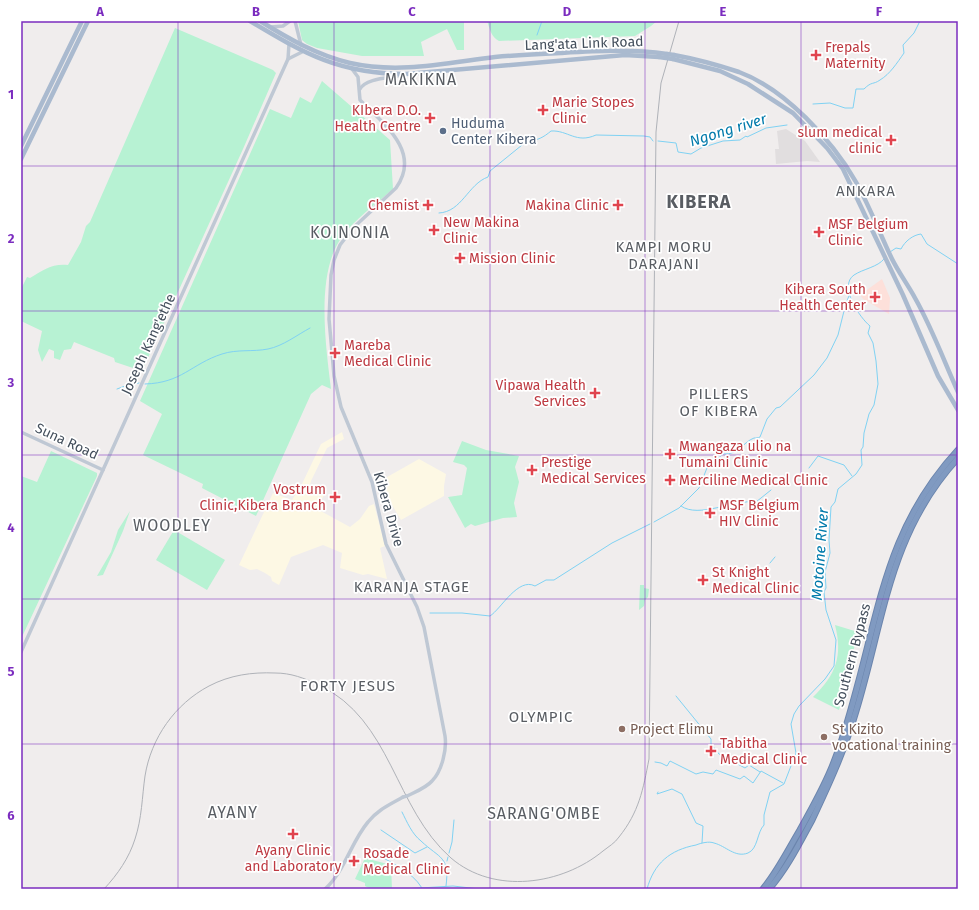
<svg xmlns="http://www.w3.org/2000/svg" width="979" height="910" viewBox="0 0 979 910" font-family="'Fira Sans',sans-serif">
<rect width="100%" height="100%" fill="#f0eded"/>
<g fill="#fdf8e4">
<path d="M342,432l2,7 -17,9 -16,33 -1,4 14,10 -7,14 33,18 10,-8 9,-13 5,-2 11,42 -5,2 7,31 -19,-5 -5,1 -23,-7 2,-15 -19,-8 -32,12 -12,28 -7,-4 -1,-4 -6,-4 -8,-4 -7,1 -11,-5 34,-72 19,7 9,-14 20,-42z"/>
<path d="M419,459l27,15 -2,12v10l-43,24 -18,-30 -3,-9z"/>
</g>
<path fill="#e1dedf" d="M786,129l19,12 15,21 -13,-1 -31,3 -1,-15h4l-2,-18z"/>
<path fill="#fde0da" d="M882,279l8,19 -1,16 -26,-15 -3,-4z"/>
<g fill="#b7f2d3">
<path d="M298,21h166v29h-7l-10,-21 -26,13 3,14h-62l-45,-8 -10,-4 -5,-4z"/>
<path d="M487,21h170l-6,5 -16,10 -136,5c-8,-4 -9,-12 -12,-20z"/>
<path d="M175,28l98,42 3,3 -33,76 -101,222 -27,-9 -1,-4 -40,-16 -3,7 -7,1 -4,10 -6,-2v-7l-5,-2 -7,13 -4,-12 4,-19 -21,-10v-32l6,-12 3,1c13,-8 23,-15 38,-13l13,-23 5,-16 4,-4z"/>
<path d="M322,81l68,59 3,49c-17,15 -37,29 -51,48 -27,36 -16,110 -11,152l-9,-4 -11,9 -55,122 -54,-28 1,-4 -60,-29 19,-41 -22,-13 130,-292 21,9 9,-21 11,6z"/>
<path d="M462,441l24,9 33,6 -4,11 4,15 -5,21 3,14 -14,1 -28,8 -4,-2 -6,4 -17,-31 14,-2 5,-27 -3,-3 -11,-3z"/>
<path d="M51,451l46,22v3l-76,163v-163l16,6z"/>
<path d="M130,511l-7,20 -20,44 -6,1 14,-24 7,-22z"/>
<path d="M174,530l51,30 -18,30 -51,-30z"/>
<path d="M640,585h4v3l5,1 -1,8 -3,3 -1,6 -5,4z"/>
<path d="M835,625l23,7 -19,78 -26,-13c23,-22 30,-41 22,-72z"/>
<path d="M365,858l26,7 1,24h-21l-6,-3v-3l-10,-4z"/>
</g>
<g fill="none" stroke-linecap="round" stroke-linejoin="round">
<g stroke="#80d2f3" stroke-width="1">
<path d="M537,35l5,-14"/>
<path d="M813,104l17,-1 15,5h8l3,-19h8c8,-8 9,-4 16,-9 10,-6 17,-17 24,-27l-1,-8 11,-12 6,-12"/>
<path d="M658,141l18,2 2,9 13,2 10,-6 22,-7 17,-1 6,-4 1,1 19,-9 21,-3"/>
<path d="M439,213c23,-1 29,-29 49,-36l2,-6 37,-30c10,0 17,-4 24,-10 17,-1 25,13 45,4l48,1 6,1 3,4"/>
<path d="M890,252l6,-4 5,1c4,-8 12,-14 20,-15l6,10 31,20"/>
<path d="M145,384c37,-1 46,-20 77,-30 15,-5 31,-2 46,-5 15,-3 29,-14 42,-21"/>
<path d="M117,389l8,-3 14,-3"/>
<path d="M809,468l9,-12 26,9 8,11"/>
<path d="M681,506c18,13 53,-7 75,-4l15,-12"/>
<path d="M654,522l25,-14 20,-20 8,-20 16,-14c16,1 20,-12 31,-16 2,0 4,0 6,-1l7,-18 9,-11 4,-1 34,-32 13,-17 11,-23 8,-32 3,-7"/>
<path d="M770,563l5,-6"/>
<path d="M430,613h32l28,3c11,-7 28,-39 45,-30l11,-6h8l58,-37 38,-19"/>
<path d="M676,696l35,43v5l8,10 26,14 4,-3 11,7"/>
<path d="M655,762l6,1 6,3 3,-5 26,13 7,-2 10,2 3,-4 24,9 4,-3 9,7 8,-12 22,12"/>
<path d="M658,792l-1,2 15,-5 10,5 14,29 7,3 -1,17"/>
<path d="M402,812c5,10 10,22 19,29 19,18 29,15 25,45"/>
<path d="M381,830l34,23 12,-6"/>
<path d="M370,851c18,10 41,19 52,37"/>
<path d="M449,853l3,-11 2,-22"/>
<path d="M447,861l1,-4"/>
<path d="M335,888l2,1"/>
<path d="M404,889l49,-3 26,3"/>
<path d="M647,889c7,-26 23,-39 49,-44 5,-2 13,-4 18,-2 12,3 21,15 34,10 10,-4 9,-21 16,-28v-10l6,-23 14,-8 12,-31 -5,-29 3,-10 5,-8 26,-27 9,-13 2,-26 -10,-30 -2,-18 2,-4 -1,-16 5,-19 -1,-13 2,-33 4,-5 3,-13 18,-15 6,-9 -1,-15 2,-3 1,-14 5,-19 5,-9 4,-21 -2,-23 -3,-18 -5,-10 2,-7c-10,-8 -32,-40 -16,-51 9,-6 24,-8 30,-16"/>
</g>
<defs>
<g id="highway">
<path d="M763,889c15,-18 25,-39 37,-59 12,-22 25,-44 34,-68 10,-25 17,-52 24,-78 24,-90 34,-162 100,-234"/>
<path d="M769,889c18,-21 30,-45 43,-69 17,-36 33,-71 44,-109 28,-92 33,-178 102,-253"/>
</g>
</defs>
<use href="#highway" stroke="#6b85ad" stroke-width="7"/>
<g stroke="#bfc8d4" stroke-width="3.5">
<path d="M295,21l6,24"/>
<path d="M271,27l12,-1 7,-5"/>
<path d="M288,59l14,-7"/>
<path d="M352,69l6,8 2,23c23,23 62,52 36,88l-43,40 -13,17 -6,15 -3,15 -2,44 3,33 2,24 7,31 31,75 14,62 31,63 7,20 21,109c2,13 -3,35 -13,45 -6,7 -17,11 -25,15"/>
<path d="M360,89c6,-11 30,-11 42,-14"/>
<path d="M21,432l82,38"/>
<path d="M21,652l267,-593 1,-15"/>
<path d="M325,889c20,-18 26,-47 43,-67 9,-12 23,-18 35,-25"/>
</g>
<g stroke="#aabacf" stroke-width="4.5">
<path d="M250,21c55,33 90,53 156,53l219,-19 34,2"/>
<path d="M260,21c29,18 57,34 90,42 49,11 96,0 145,-6 22,-2 44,-3 66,-4 36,-2 71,-4 106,1"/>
<path d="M674,55c22,4 44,10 65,17 46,17 93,68 117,110 14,25 24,52 36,77 7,14 16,26 23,39 17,30 29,63 43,94"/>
<path d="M673,59l47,12 28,13 45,29 34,35 16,21 60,126 35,81 20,34"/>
<path d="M21,146l61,-125"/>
<path d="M21,159l67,-138"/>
</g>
<use href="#highway" stroke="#809ac1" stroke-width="5"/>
<path stroke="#afb2b8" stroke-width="1" d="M104,889c14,-15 25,-31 31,-50 7,-21 7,-42 10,-63 6,-38 30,-72 64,-90 21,-11 43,-14 66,-13 16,0 29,5 44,12 73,35 75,123 132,173 43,37 111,27 152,-7 5,-4 12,-8 16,-14 20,-25 24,-47 30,-78l7,-627 5,-49 18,-62"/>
<path stroke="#bfc8d4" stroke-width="3.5" d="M403,797l4,-1"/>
<g stroke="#aabacf" stroke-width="4.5">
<path d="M667,54l7,1"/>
<path d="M659,57l14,2"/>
</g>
</g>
<path fill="none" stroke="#7b2cbf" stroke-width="1" stroke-opacity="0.55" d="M178,21v868M334,21v868M490,21v868M645,21v868M801,21v868M21,166h937M21,311h937M21,455h937M21,599h937M21,744h937"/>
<g fill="#e0444e" stroke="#fff" stroke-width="1.5">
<path d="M814 49h4v4h4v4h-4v4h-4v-4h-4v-4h4z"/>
<path d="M541 104h4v4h4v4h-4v4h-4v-4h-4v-4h4z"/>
<path d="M428 112h4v4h4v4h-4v4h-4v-4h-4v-4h4z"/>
<path d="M889 134h4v4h4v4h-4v4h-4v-4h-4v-4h4z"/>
<path d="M426 199h4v4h4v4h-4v4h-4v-4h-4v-4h4z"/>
<path d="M616 199h4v4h4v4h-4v4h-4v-4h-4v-4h4z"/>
<path d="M432 224h4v4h4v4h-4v4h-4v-4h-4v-4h4z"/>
<path d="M817 226h4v4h4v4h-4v4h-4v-4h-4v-4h4z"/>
<path d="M458 252h4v4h4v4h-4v4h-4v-4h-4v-4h4z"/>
<path d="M873 291h4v4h4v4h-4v4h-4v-4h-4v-4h4z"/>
<path d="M333 347h4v4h4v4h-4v4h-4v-4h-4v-4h4z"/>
<path d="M593 387h4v4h4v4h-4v4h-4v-4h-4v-4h4z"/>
<path d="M668 448h4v4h4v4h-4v4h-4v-4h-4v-4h4z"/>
<path d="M530 464h4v4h4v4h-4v4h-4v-4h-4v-4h4z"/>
<path d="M668 474h4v4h4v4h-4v4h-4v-4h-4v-4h4z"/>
<path d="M333 491h4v4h4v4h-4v4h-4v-4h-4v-4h4z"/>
<path d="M708 507h4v4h4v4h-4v4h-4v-4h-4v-4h4z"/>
<path d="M701 574h4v4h4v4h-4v4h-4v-4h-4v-4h4z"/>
<path d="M709 745h4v4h4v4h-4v4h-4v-4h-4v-4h4z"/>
<path d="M291 828h4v4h4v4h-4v4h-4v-4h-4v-4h4z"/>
<path d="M352 855h4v4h4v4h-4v4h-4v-4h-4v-4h4z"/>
</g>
<circle fill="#5c6f8a" stroke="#fff" stroke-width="1.5" cx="443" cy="131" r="4"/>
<g fill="#8d6e63" stroke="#fff" stroke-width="1.5">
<circle cx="622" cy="729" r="4"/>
<circle cx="824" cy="737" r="4"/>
</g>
<g text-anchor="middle" stroke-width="3.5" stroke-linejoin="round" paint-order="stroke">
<g font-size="14" fill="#444f5c" stroke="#fff">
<text transform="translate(584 43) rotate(-2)" y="5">Lang'ata Link Road</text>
<text transform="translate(148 344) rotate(-65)" y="5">Joseph Kang'ethe</text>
<text transform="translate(67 441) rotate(25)" y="5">Suna Road</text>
<text transform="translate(389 509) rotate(74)" y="5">Kibera Drive</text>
<text transform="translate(852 655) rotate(-75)" y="5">Southern Bypass</text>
</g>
<g font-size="14" fill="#be3a42" stroke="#fff" text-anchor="start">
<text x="825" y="52">Frepals<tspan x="825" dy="16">Maternity</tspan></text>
<text x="552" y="107">Marie Stopes<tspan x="552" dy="16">Clinic</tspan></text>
<text x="421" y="115" text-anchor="end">KIbera D.O.<tspan x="421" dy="16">Health Centre</tspan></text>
<text x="882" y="137" text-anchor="end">slum medical<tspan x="882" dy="16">clinic</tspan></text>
<text x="419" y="210" text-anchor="end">Chemist</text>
<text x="609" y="210" text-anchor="end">Makina Clinic</text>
<text x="443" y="227">New Makina<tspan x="443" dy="16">Clinic</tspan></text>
<text x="828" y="229">MSF Belgium<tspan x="828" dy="16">Clinic</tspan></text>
<text x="469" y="263">Mission Clinic</text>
<text x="866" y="294" text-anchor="end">Kibera South<tspan x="866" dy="16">Health Center</tspan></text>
<text x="344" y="350">Mareba<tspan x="344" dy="16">Medical Clinic</tspan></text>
<text x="586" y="390" text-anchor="end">Vipawa Health<tspan x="586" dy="16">Services</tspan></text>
<text x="679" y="451">Mwangaza ulio na<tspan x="679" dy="16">Tumaini Clinic</tspan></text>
<text x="541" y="467">Prestige<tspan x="541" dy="16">Medical Services</tspan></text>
<text x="679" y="485">Merciline Medical Clinic</text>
<text x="326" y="494" text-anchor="end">Vostrum<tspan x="326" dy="16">Clinic,Kibera Branch</tspan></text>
<text x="719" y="510">MSF Belgium<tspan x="719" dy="16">HIV Clinic</tspan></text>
<text x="712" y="577">St Knight<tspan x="712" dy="16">Medical Clinic</tspan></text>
<text x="720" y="748">Tabitha<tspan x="720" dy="16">Medical Clinic</tspan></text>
<text x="293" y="855" text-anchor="middle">Ayany Clinic<tspan x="293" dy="16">and Laboratory</tspan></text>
<text x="363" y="858">Rosade<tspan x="363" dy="16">Medical Clinic</tspan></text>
</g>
<g font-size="14" fill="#4e5e75" stroke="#fff" text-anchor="start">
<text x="451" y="128">Huduma<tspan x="451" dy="16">Center Kibera</tspan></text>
</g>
<g font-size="14" fill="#785e54" stroke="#fff" text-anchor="start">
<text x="630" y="734">Project Elimu</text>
<text x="832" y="734">St Kizito<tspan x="832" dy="16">vocational training</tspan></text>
</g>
<g font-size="15" font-style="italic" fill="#017aab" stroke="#fff">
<text transform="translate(728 130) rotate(-17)" y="5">Ngong river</text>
<text transform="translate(820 554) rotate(-86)" y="5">Motoine River</text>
</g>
<g font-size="15" letter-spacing="1" fill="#595d63" stroke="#fff">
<text x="866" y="196">ANKARA</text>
<text x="664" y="252">KAMPI MORU<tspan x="664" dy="17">DARAJANI</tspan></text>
<text x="719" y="399">PILLERS<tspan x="719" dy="17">OF KIBERA</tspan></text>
<text x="412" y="592">KARANJA STAGE</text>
<text x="348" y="691">FORTY JESUS</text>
<text x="541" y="722">OLYMPIC</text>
</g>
<g font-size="16" letter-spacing="1" fill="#595d63" stroke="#fff">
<text x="421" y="85">MAKIKNA</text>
<text x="350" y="238">KOINONIA</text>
<text x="172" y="531">WOODLEY</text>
<text x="233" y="818">AYANY</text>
<text x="544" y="819">SARANG'OMBE</text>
</g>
<g font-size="18" font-weight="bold" letter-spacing="1" fill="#595d63" stroke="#fff">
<text x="699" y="208">KIBERA</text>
</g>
</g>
<rect width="979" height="910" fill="none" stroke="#ffffff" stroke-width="44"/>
<rect x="22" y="22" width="935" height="866" fill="none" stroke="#7b2cbf" stroke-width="1.5"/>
<g font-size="13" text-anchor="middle" font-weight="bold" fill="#7b2cbf">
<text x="100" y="16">A</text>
<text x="256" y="16">B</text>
<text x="412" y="16">C</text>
<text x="567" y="16">D</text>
<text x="723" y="16">E</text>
<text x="879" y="16">F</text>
<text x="11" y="99">1</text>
<text x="11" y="243">2</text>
<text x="11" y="387">3</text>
<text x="11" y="532">4</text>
<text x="11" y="676">5</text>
<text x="11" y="820">6</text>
</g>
</svg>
